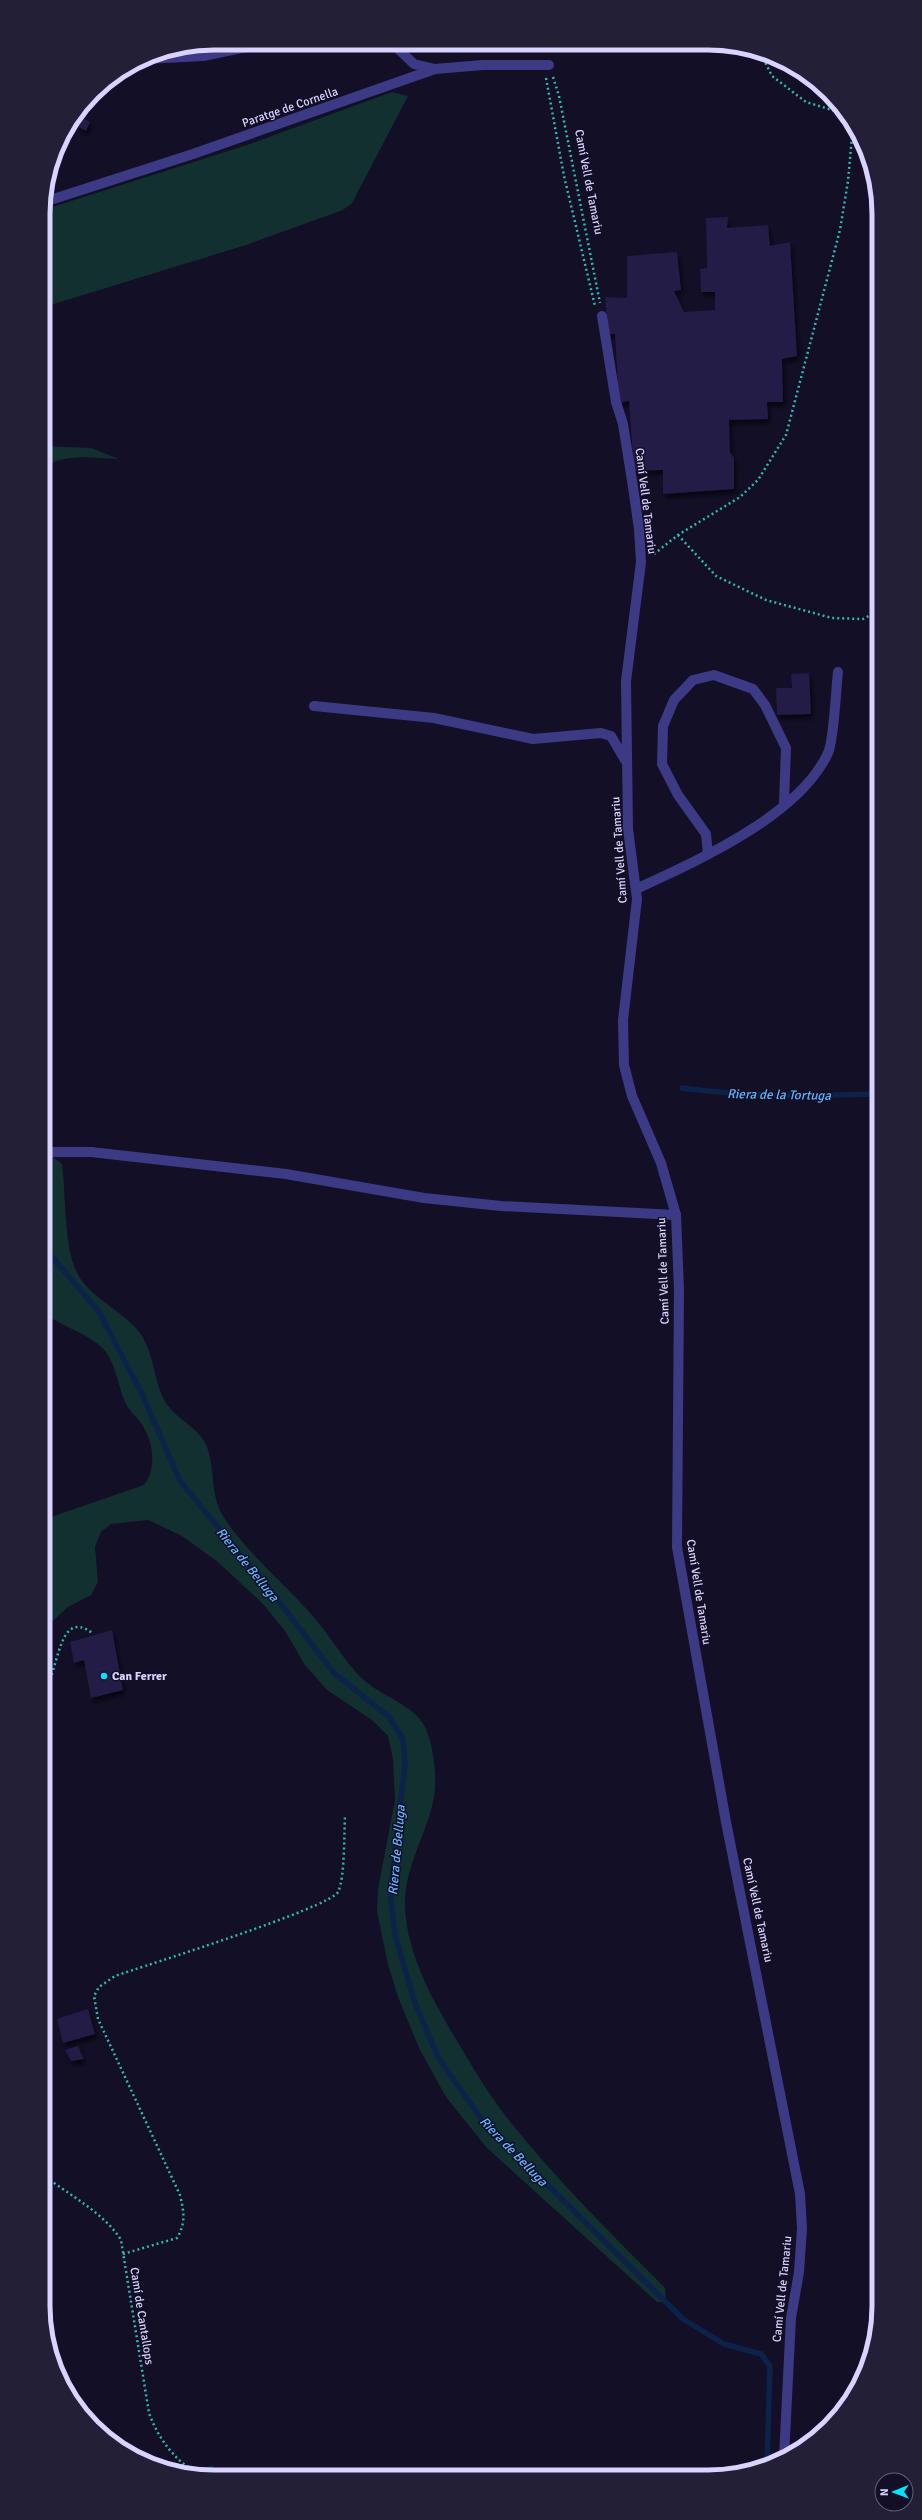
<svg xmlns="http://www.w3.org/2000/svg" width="922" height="2520" viewBox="0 0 922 2520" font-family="Signika,sans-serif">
<defs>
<filter id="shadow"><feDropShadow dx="2.5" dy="4.5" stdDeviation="2" flood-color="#0009"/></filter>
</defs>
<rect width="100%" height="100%" fill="#130f26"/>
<g fill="#12302f">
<path d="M214,43h34c-26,7 -51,9 -77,9z"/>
<path d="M392,92l16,4 -56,107 -9,7 -97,35 -202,62 -1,-97 207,-66z"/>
<path d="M44,446l47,2 28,11c-24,-1 -54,-6 -75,8z"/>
<path d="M45,1151l17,13c4,31 2,73 12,102 10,30 48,43 66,67 15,21 13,49 26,70 11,17 34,25 41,44 9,25 2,48 18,72 24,36 59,64 87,96 13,15 25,33 37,49 7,9 15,17 24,23 17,12 44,21 53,42 8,20 12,51 7,73 -8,36 -29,66 -28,105 2,47 27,92 51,132 17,29 34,58 56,85 47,58 100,111 153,164l1,14h-9l-170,-154 -41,-51 -27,-49 -21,-51 -10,-32 -11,-54 1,-22 17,-89 -2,-41 -5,-23 -16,-16 -45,-30 -22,-25 -20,-34 -22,-27 -45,-42 -36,-26 -34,-16 -37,4 -10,8 -6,15 3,35 -7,13 -23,12 -23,21v-109l99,-34c12,-15 10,-40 0,-57 -4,-8 -12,-14 -17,-22 -8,-15 -11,-43 -23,-56 -12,-15 -41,-23 -59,-36z"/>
</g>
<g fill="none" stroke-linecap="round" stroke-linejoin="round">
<g stroke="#0c2248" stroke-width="5.5">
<path d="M682,1088c65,9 129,8 195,6"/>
<path d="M45,1249l53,61 44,84 38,87 90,109 64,83 55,44 14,22 2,26 -15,127 5,43 20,68 23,54 44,63 201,199 41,25 37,10 9,12 -3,98"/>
<path d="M211,2468l8,6"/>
</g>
</g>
<g fill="#241b47" filter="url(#shadow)">
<path d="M81,117l9,5 -4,9 -9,-5z"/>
<path d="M728,217l-1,11 41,-3 2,21 20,-4 7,114 -15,3 1,43h-16l1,17 -39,1 1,32 4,6v31l-71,5v-24l-29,1 -5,-70 -10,2 -4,-69h-7l-3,-37 22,1v-42l50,-4 4,38 -7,1 10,21 31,-2v-18h-14l-1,-23 7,-1 -1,-50z"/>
<path d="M809,673l2,41 -34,1 -1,-27h16l-1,-14z"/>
<path d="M112,1630l11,60 -32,8 -7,-38 -10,3 -4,-21z"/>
<path d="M88,2009l7,25 -32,9 -6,-24z"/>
<path d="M78,2046l6,13 -13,2 -6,-11z"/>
</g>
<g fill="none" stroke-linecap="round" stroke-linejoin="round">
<g stroke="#2fb8b0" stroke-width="2.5" stroke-dasharray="2 3" stroke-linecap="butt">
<path d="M533,45l2,6"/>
<path d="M542,45l2,7"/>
<path d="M761,54l11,22 34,26 39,12"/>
<path d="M553,77l6,19 41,207"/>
<path d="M546,78l18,98 31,130"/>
<path d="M678,535l38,41 50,24 66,18 31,1 13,-7"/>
<path d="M654,554l24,-19 62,-38 18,-17 28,-45 54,-205 8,-49 5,-56"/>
<path d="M45,1688c14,-16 13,-81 47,-55"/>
<path d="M46,2177c25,19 59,37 75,63l28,173c9,25 25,47 49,61"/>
<path d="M123,2254l54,-16c9,-15 7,-26 3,-43l-82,-176 -4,-23 5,-9 16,-11c29,-10 214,-68 223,-84 7,-14 6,-58 7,-76"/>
</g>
<g stroke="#3d3a85" stroke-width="10">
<path d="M393,44l21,20 21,5"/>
<path d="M144,59l59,-3 63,-13"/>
<path d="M44,202l149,-48 242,-85 48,-4h66"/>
<path d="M602,316l14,86 7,22 10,63 6,42 2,33 -15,119 2,148 9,70 -14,121 1,45 8,31 29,67 15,52 3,75 -2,257 49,275 74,372 2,34 -3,44 -8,46 -7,139"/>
<path d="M314,706l120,12 99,21 68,-6 10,3 14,24"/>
<path d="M708,854l-2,-20 -28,-39 -16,-31 1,-38 11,-26 19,-20 21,-5 39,14 12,16 21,43 -2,55"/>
<path d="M636,889c61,-28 163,-73 192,-136 6,-12 8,-65 10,-81"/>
<path d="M45,1152h46l195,22 138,24 77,8 175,9"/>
</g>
</g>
<circle fill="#00e5ff" stroke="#130f26" stroke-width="1.5" cx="104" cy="1676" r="4"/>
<g text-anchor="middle" stroke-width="3" stroke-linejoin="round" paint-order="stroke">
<g font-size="12" fill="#d9d4ff" stroke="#130f26">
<text transform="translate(290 107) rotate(-19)" y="4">Paratge de Cornella</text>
<text transform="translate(589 182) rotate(79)" y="4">Camí Vell de Tamariu</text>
<text transform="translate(646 501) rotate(83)" y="4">Camí Vell de Tamariu</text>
<text transform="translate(619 850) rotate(-94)" y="4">Camí Vell de Tamariu</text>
<text transform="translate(663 1271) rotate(-92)" y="4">Camí Vell de Tamariu</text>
<text transform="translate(699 1592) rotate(81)" y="4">Camí Vell de Tamariu</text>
<text transform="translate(758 1910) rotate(78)" y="4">Camí Vell de Tamariu</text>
<text transform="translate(782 2289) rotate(-84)" y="4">Camí Vell de Tamariu</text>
<text transform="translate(142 2316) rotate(81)" y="4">Camí de Cantallops</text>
</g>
<g font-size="12" font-weight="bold" fill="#d9d4ff" stroke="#130f26" text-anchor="start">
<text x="112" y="1680">Can Ferrer</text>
</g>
<g font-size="13" font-style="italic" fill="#62b6ff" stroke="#130f26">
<text transform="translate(779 1094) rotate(1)" y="5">Riera de la Tortuga</text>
<text transform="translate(248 1564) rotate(51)" y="5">Riera de Belluga</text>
<text transform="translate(396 1850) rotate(-85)" y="5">Riera de Belluga</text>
<text transform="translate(514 2151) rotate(46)" y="5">Riera de Belluga</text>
</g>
</g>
<path d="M0 0H922V2520H0ZM214 50H708A164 164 0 0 1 872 214V2306A164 164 0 0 1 708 2470H214A164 164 0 0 1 50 2306V214A164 164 0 0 1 214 50Z" fill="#231f37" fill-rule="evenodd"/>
<path fill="none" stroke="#d9d4ff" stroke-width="5" d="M214 50H708A164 164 0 0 1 872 214V2306A164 164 0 0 1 708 2470H214A164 164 0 0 1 50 2306V214A164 164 0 0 1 214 50Z"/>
<g transform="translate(894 2492) rotate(269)"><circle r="19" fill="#130f26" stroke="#625e7d"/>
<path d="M0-3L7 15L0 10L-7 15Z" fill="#00e5ff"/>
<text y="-6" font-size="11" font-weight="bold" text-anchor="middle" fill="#d9d4ff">N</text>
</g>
</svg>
